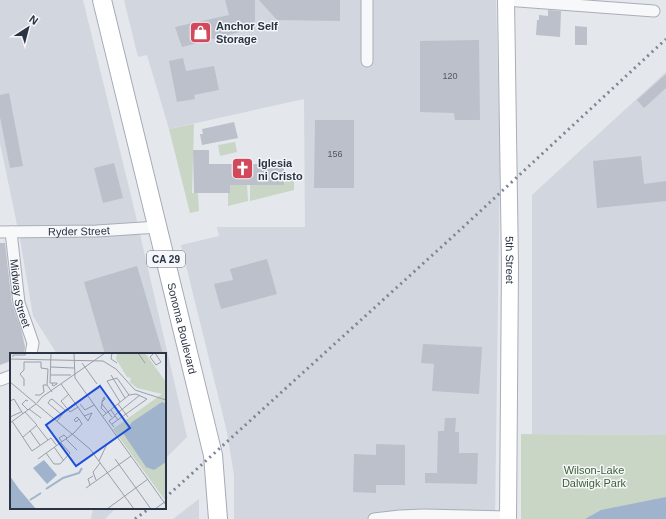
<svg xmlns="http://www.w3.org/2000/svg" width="666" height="519" viewBox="0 0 666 519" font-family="Helvetica,sans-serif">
<rect width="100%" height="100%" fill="#e4e7ec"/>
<g fill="#d2d6de">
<path d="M0,0h83l50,204 54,233 -22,22v-105h-108l-24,-38 -13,-77 -20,-96z"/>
<path d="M124,0h372l4,159 -5,360h-261v-44l-7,-43 -46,-187 38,-9 -2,-9h88l-1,-128 -135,30 -22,-74 -9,2z"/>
<path d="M666,72v363l-134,-1v-239z"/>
<path d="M199,499v20h-26z"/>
<path d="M93,508h23l-11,11h-14z"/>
</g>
<g fill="#c9d6c5">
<path d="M194,124l-2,69h6l1,18 -9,2 -21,-84z"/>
<path d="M235,142l2,10 -17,4 -2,-11z"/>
<path d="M286,177h8v13l-44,11v-16l36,-3z"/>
<path d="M230,185h17l1,16 -20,5v-13h2z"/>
<path d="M521,434l145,1v84h-145z"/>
</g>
<path fill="#9fb4cc" d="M666,497v22h-81l16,-9z"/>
<g fill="#bbc0ca">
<path d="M225,0h30v28l-73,19 -7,-20 54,-12z"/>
<path d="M259,0h81v21l-63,-1z"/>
<path d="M548,10l13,1 -1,26 -24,-2 1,-15h2v-5l9,1z"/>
<path d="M575,26l12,1v18h-12z"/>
<path d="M479,40l1,80h-25l-1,-7 -34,-1v-71z"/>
<path d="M183,58l3,13 28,-5 5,24 -25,5 1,4 -18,3 -8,-41z"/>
<path d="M666,74v14l-22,20 -7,-8z"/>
<path d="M9,93l14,73 -13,2 -10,-51v-22z"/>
<path d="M315,120h39v68h-40z"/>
<path d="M234,122l4,16 -36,7 -2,-11h3l-1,-5z"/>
<path d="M193,150h16v14h75v21h-54v8h-36z"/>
<path d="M641,156l3,28 22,-3v20l-69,7 -4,-47z"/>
<path d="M114,163l9,35 -20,5 -9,-35z"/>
<path d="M0,243h5l7,61 9,25 4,18 -1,7h-13v7l-11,4z"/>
<path d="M267,259l10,35 -56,15 -7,-25 19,-4 -3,-11z"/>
<path d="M137,266l26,88h-43v-2l-8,2h-7l-21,-72z"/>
<path d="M423,344l59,3 -3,47 -47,-3 2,-27 -13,-1z"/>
<path d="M445,418h11l-1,14h4v21h19l-1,31 -52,-1v-10h12l1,-42h6z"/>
<path d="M376,444l29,1v40h-29v8l-23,-1 1,-38 22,1z"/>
</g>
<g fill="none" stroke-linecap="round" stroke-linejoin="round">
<defs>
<g id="street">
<path d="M506,0l148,11"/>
<path d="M367,61v-61"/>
<path id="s1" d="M0,232l97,-1 61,-4"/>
<path id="s2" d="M11,232l8,71 14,40 -2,11"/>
<path d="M0,380l11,-4"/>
<path d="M374,519l26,-3 24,-1 84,2"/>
</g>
<g id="secondary">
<path id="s3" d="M506,0l4,266 -2,253"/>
</g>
<g id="primary">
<path id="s4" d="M102,0l111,455 5,64"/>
</g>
</defs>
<use href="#street" stroke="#a9aeb7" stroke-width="13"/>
<use href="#secondary" stroke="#a9aeb7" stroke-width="18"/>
<use href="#primary" stroke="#a3abb8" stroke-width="20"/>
<use href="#street" stroke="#f7f8fa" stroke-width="11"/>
<use href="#secondary" stroke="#fff" stroke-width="16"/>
<use href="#primary" stroke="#fff" stroke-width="18"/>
<g stroke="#7d8696" stroke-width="3" stroke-dasharray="2 4" stroke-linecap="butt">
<path d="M165,498l295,-268 206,-191"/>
<path d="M135,519l15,-11"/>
</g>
</g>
<defs>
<symbol id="shop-square" viewBox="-11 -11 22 22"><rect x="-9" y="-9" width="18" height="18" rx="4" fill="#d1495b" stroke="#f4f6f9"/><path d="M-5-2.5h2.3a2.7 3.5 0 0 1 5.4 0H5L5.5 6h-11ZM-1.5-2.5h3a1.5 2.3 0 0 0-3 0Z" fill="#fff"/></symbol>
<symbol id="church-square" viewBox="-11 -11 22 22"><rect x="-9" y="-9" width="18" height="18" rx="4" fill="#d1495b" stroke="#f4f6f9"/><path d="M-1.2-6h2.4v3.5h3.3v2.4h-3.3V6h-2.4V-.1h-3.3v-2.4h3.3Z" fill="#fff"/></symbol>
</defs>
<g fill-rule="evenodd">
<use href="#shop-square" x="188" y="20" width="25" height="25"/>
<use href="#church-square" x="230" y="156" width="25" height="25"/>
</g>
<g text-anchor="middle" stroke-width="3" stroke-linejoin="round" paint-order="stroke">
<g font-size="9" fill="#4f5766">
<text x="450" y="79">120</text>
<text x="335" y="157">156</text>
</g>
<rect fill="#f4f6f9" stroke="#676e7b" stroke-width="1" x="147" y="251" width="38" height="16" rx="3"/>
<g font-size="10" font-weight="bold" fill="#2b3445">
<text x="166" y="263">CA 29</text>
</g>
<g font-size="11" font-weight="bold" fill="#2b3445" stroke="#f4f6f9" text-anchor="start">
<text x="216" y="30">Anchor Self<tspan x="216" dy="13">Storage</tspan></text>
<text x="258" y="167">Iglesia<tspan x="258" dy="13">ni Cristo</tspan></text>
</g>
<g font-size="11" fill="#2b3445" stroke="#f4f6f9">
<text dy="4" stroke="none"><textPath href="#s1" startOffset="79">Ryder Street</textPath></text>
<text dy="4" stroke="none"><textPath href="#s3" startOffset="260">5th Street</textPath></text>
<text dy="4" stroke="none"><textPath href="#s2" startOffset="62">Midway Street</textPath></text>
<text dy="4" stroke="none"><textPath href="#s4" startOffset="338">Sonoma Boulevard</textPath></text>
</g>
<g font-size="11" fill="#3f6138" stroke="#f4f6f9">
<text x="594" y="474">Wilson-Lake<tspan x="594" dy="13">Dalwigk Park</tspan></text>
</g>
</g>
<g transform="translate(10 353)">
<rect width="156" height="156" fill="#e4e7ec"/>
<path d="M107,0h28l21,29 -1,118 -52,-71 49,-35 -25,-6 -7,-6 1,-4 -4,-1 -11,-18z" fill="#c9d6c5"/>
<path d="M152,49l4,2v58l-12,8 -8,-3 -23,-34 9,-11zM34,107l13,15 -10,9 -14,-16zM0,123l9,13 17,20h-26z" fill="#9fb4cc"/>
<path fill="none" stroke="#9fb4cc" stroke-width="2" d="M36,136l17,-11 16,-5 3,-5M20,147l11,-7"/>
<path fill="none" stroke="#9a9fa9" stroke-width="1" d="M41,0l-1,30h7v1l-4,2 -1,-3M64,0l1,25 91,127M102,0l-1,6 6,4M128,0l7,10M144,0l-4,4 6,8 5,-3 -6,-9M3,4v-2h12l1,-2M0,6l93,2 13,8 19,21 31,10M31,9v6l7,1 -1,16 5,7M72,10l15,21M41,14l23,1M40,22h21M101,22l14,23M0,29l80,67 44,60M51,31l27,37 4,-8 -8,3M14,33v-7l-4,-5 4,-4v-8h17M59,41l-8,7 9,11 8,-5M25,42h5l4,-3 -1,-7h4M77,42l12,-7M0,48l4,-2 9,15M92,49l3,-3 -1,-2 -2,5v2l-1,4 5,5M110,49l-13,-21 10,-3 12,17M27,50l5,-6 63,-44M70,51l5,6 9,-5M92,51l10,13M108,51l10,13M19,56l12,9M18,57l-6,-6 4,-4 2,1M101,57l7,10M105,62l25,-20M93,63l26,-21 7,-1 11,5 -35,25M0,64l11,-5M2,68l20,30 19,-13 6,8M47,68l8,-10v-1l-13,-11 -2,1 -2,3 14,12M0,70l26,-19M27,73l11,14M104,74l-5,-6 6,-5M20,78l10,14M13,84l14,-12 -12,-13M56,86l11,11M52,89l-3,-4 5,-3 3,3M44,94l10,14M36,100l8,11h6l10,-11 -9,-10M28,106l36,-26 8,-9 -3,-5 -2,-2 -3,3 2,2 3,-3M105,106l36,50M89,108l8,-17 10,-7M86,127l-3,-8 7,-9M80,132l-2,-6 5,-3M76,135l45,-32M97,156l41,-30M145,156l11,-8"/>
<path fill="#1d4ed8" fill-opacity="0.15" stroke="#1d4ed8" stroke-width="2" d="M90,33l30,42 -54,38 -30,-41z"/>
<rect width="156" height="156" fill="none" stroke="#2b3445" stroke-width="2"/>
</g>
<g transform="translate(28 28) rotate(36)" stroke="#f4f6f9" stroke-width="3" paint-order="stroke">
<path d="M0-3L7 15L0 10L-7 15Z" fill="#2b3445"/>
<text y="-6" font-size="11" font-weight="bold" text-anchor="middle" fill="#2b3445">N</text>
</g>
</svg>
